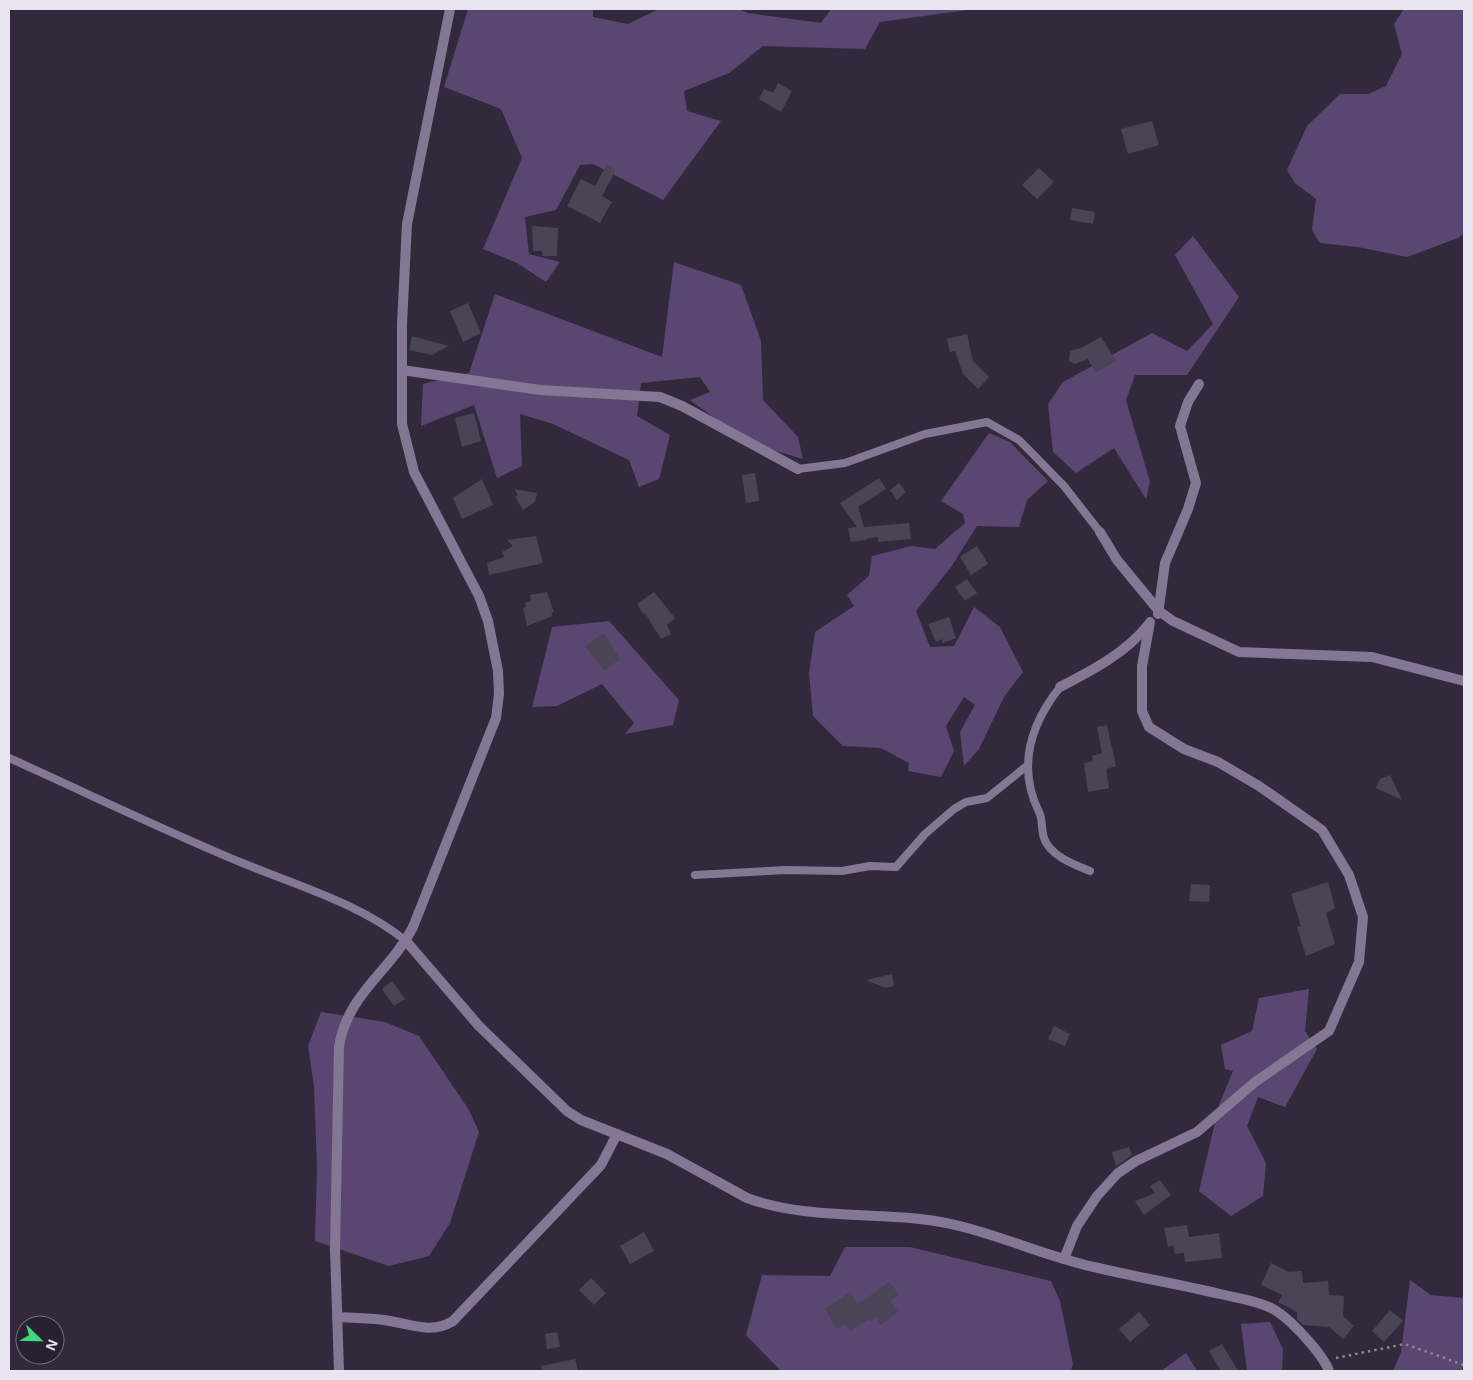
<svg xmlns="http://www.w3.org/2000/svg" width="1473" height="1380" viewBox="0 0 1473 1380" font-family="Arial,sans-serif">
<rect width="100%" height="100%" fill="#322a3c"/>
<g fill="#594772">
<path d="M468,9h125v8l35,7 31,-15h79l10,4 73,10 10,-14 137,1 -88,12 -15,27 -102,-3 -34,27 -45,18 3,20 34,10 -58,79 -70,-36 -13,1 -24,45 -31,7 4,37 31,8 -14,20 -29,-19 -34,-14 39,-91 -21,-49 -57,-22z"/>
<path d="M1404,9h60v224l-6,5 -51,19 -49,-10 -38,-4 -8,-13 4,-31 -21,-16 -8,-13 20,-44 33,-32h28l18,-8 16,-32 -8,-30z"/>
<path d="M1193,236l46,61 -52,78h-52l-9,25 24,82 -4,17 -32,-51 -38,25 -23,-21 -5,-48 15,-22 89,-49 35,18 26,-27 -38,-69z"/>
<path d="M674,262l67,23 20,56 2,59 35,37 5,22 -54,-16 -59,-43 20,-8 -10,-15 -59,6 -4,33 33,19 -11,44 -20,8 -10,-27 -76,-36 -33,-10 2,52 -25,12 -23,-73 -53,21 2,-42 46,-11 26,-79 167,63z"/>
<path d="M989,433l21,9 38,39 -21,19 -8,27 -42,-1 -26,41 -35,44 14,36 24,-1 20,-39 26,20 23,45 -19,25 -25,52 -15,17 -4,-34 15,-27 -11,-8 -18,29 8,25 -13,26 -33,-6 1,-8 -28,-15 -38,-2 -30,-30 -4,-43 6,-41 39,-26 -7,-11 22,-19 3,-20 39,-10 24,3 30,-26 -2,-9 -22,-13z"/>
<path d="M609,621l70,79 -6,25 -48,9 9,-11 -32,-39 -45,22 -25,1 20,-80z"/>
<path d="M1309,989l-4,42 12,18 -32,58 -27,-10 -11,29 19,37 -3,33 -32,20 -32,-25 20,-86 14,-34 -8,-2 -4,-24 31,-14 7,-33z"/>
<path d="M321,1012l64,10 34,14 50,74 10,22 -29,91 -21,33 -40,10 -74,-25 2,-72 -3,-83 -6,-40z"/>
<path d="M845,1247h65l141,34 9,20 13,63 -2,7h-290l-35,-36 16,-60 68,1z"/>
<path d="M1410,1280l21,15 33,3v64l-2,9h-69l8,-19z"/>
<path d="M1270,1322l13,27 -1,22h-35l-6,-47z"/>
<path d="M1186,1353l11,18h-36z"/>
</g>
<g fill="#4b4356">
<path d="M778,83l14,8 -11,21 -22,-13 5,-10 9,4z"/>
<path d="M1152,121l7,24 -31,9 -7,-25z"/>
<path d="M607,164l9,6 -14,26 10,6 -12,21 -33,-17 14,-27 14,7z"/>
<path d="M1039,168l15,14 -17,17 -15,-14z"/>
<path d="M1072,208l23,4 -2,12 -23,-4z"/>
<path d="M532,226l26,2 -1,28h-15v-5h-9z"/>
<path d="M468,303l13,30 -18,9 -13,-31z"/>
<path d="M967,334l6,27 16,16 -11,12 -15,-15 -8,-23 -5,1 -3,-13z"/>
<path d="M412,336l37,10 -17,9 -23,-5z"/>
<path d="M1101,337l15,24 -21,12 -7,-14 -13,5 -6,-3 1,-10 11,-3z"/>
<path d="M474,413l7,28 -19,6 -7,-29z"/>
<path d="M755,473l4,28 -13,2 -4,-28z"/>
<path d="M879,478l7,11 -28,18 6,20 45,-4 2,16 -33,3v-5l-12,2 1,3 -2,-2 -14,2 -3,-14 9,-1 -17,-24z"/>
<path d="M482,479l11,26 -31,14 -9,-21z"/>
<path d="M899,483l7,9 -9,8 -7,-10z"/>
<path d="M514,489l23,4 -2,9 -12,8 -8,-13 3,-2z"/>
<path d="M536,536l7,27 -54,12 -2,-12 17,-6 -2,-5 11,-6 -6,-6z"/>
<path d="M977,546l11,18 -17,11 -11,-18z"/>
<path d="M967,579l10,14 -12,8 -10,-14z"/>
<path d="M547,592l7,20 -3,1 2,3 -26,10 -4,-18 3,-1 -1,-4 6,-2 -1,-6z"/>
<path d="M654,592l21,26 -8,7 4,9 -10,5 -16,-26 -2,1 -6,-10z"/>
<path d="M949,617l7,21 -13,5 -1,-4 -6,3 -8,-18z"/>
<path d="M604,633l16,26 -16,12 -19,-25z"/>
<path d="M1107,725l9,41 -10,3 3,19 -21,4 -4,-29 9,-2 -1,-5 10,-3 -5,-26z"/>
<path d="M1390,775l12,25 -26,-12 4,-9z"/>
<path d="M1328,882l7,26 -9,5 9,31 -29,12 -9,-29 4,-1 -10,-32z"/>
<path d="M1191,884l19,1 -1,17 -20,-1z"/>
<path d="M892,974l2,12 -8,2 -20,-8z"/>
<path d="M392,981l13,18 -11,7 -12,-17z"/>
<path d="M1054,1026l16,8 -5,12 -17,-7z"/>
<path d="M1129,1147l3,8 -16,11 -4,-14z"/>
<path d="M1160,1180l11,15 -27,20 -9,-14 20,-8 -5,-7z"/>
<path d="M1187,1225l2,12 30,-4 3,25 -37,4 -1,-9 -9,1 -2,-9 -5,2 -4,-19z"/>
<path d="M644,1232l10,19 -24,13 -10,-18z"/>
<path d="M1271,1263l18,9 13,-1 1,12 25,-2 1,14 15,1 -1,20 11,10 -11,13 -14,-12 -26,-2 -6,-6v-7l-19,-10 4,-7 -21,-10z"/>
<path d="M591,1278l15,15 -12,12 -15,-15z"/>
<path d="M889,1282l10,12 -9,7 8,11 -17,13 -5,-7 -5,3 -2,-2 -19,12 -5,-7 -8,5 -12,-20 25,-17 7,11 6,-2z"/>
<path d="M1390,1310l13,11 -19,21 -12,-11z"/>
<path d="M1139,1312l11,13 -20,17 -11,-13z"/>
<path d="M557,1332l3,15 -13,2 -2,-15z"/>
<path d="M1222,1344l16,27h-17l-12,-20z"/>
<path d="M575,1359l3,12h-36l-1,-5z"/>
</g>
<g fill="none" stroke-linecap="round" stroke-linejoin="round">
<path stroke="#8c8695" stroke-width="2.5" stroke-dasharray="2.5 4" stroke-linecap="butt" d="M1336,1358l69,-14 59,21"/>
<g stroke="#837795" stroke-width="8">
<path d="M798,469l47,-6 80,-29 62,-12 32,18 9,9 36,37 36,46"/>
<path d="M1060,687c-30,38 -43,80 -21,125 4,7 2,18 5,26 6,18 31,27 46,33"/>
<path d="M9,758c78,35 156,73 236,106 54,22 115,40 161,77"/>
<path d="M695,875l91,-5 56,1 28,-5 26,1 29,-33 29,-25 12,-7 21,-4 41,-33"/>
</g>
<g stroke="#837795" stroke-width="10">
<path d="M402,370l138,20 120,7 22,9 116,63"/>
<path d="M1100,532l17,28 42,51 14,10 66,31 133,5 92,24"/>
<path d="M1158,614l7,-51 23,-54 8,-26 -16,-57 8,-24 11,-18"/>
<path d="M1060,687c31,-16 66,-34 88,-62"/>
<path d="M406,941l73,85 88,85 14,9 86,34 80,44c54,20 116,15 173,21 60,6 115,35 174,48 42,10 84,17 126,27 17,4 35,6 51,14 18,9 51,45 58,63"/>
<path d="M1064,1259l13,-33 20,-30 21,-23 18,-12 61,-29 58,-50 74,-51 30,-69 4,-45 -14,-42 -27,-45 -63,-44 -41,-24 -34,-13 -35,-22 -7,-16v-45l8,-44"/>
<path d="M337,1317c16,1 32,1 47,3 23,3 47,15 69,1l148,-156 16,-31"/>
</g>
<path stroke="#837795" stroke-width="10" d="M339,1371l-4,-122 4,-202c8,-53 51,-75 74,-120l83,-209 3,-24 -1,-23 -10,-50 -9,-25 -65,-124 -12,-48v-100l5,-100 43,-215"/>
</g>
<rect width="1473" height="1380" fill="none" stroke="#e8e4f0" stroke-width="20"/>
<g transform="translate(40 1340) rotate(113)"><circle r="24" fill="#282132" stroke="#756f7e"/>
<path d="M0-4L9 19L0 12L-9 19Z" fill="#3dd77e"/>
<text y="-8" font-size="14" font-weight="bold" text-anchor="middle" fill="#e8e4f0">N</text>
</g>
</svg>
